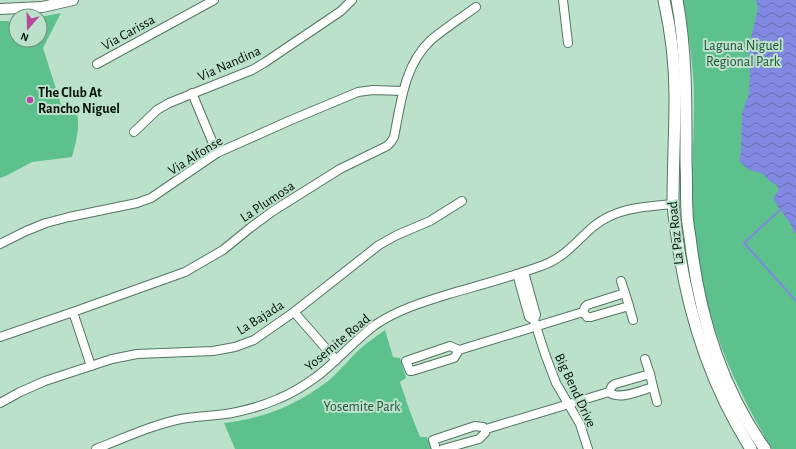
<svg xmlns="http://www.w3.org/2000/svg" width="796" height="449" viewBox="0 0 796 449" font-family="'Alegreya Sans',sans-serif">
<defs>
<pattern id="water-waves" width="16" height="10" patternUnits="userSpaceOnUse"><rect width="16" height="10" fill="#8189e2"/><path d="M0 5q4-4 8 0t8 0" fill="none" stroke="#676fb5"/></pattern>
</defs>
<rect width="100%" height="100%" fill="#bbe1ca"/>
<g fill="#5dc18d">
<path d="M683,0h113v449h-24c-21,-35 -40,-72 -54,-111 -14,-37 -24,-90 -27,-130 -1,-12 1,-24 1,-36 1,-24 2,-49 2,-73 0,-33 -6,-66 -11,-99z"/>
<path d="M61,13l-18,35 20,63 1,-2 12,1c5,15 0,32 -4,47l-40,5 -26,14 -6,2v-157h8l6,5h2v14h24v-23z"/>
<path d="M385,330l8,27 7,1 6,20 -6,4 9,27 11,28h7l4,12h-196l-11,-26c38,-4 73,-18 104,-42 12,-10 21,-22 33,-33 7,-6 16,-12 24,-18z"/>
</g>
<path fill="url(#water-waves)" d="M756,0h40v234c-4,-3 -3,-7 -6,-11 -6,-8 -12,-16 -17,-25l6,-8 -3,-6c-8,-1 -10,-10 -18,-12 -4,-2 -3,1 -6,-1 -5,-2 -9,-7 -13,-10l2,-8 1,-40 7,-19 1,-20 -2,-24 10,-42z"/>
<g fill="none" stroke-linecap="round" stroke-linejoin="round">
<path stroke="#8189e2" stroke-width="2" d="M781,209l-37,34 52,58"/>
<defs>
<g id="minor">
<path d="M563,0l5,43"/>
<path d="M97,64l117,-64"/>
<path d="M192,93l25,60"/>
<path d="M134,132l23,-22 12,-7 83,-33 12,-7 77,-52 11,-11"/>
<path d="M0,244l26,-13 20,-8 23,-6 68,-14 14,-5 66,-45 74,-33 67,-28 15,-2 30,1"/>
<path d="M524,272l12,43 -2,5 11,34 11,29 24,41 8,25"/>
<path d="M517,274l12,43 5,3"/>
<path d="M621,281l4,12"/>
<path d="M629,306l4,14"/>
<path d="M73,312l18,54"/>
<path d="M294,312l42,48"/>
<path d="M0,337l73,-25 112,-40 38,-22 27,-22 23,-17 67,-42 47,-23 4,-4 3,-5c7,-34 10,-72 37,-97 14,-12 30,-22 45,-33"/>
<path d="M459,350l-9,-4 -44,15 4,10h2l42,-13 5,-8 124,-38 2,-5 2,-2 38,-12 4,13 -38,11h-4l-4,-5"/>
<path d="M645,359l5,15"/>
<path d="M653,387l4,15"/>
<path d="M0,403l20,-11 25,-11 67,-22 25,-5 76,-3 22,-4 19,-7 40,-28 85,-67 18,-10 33,-14 32,-20"/>
<path d="M96,449c28,-11 56,-24 85,-30 17,-3 34,-3 51,-6 16,-3 32,-8 46,-14 15,-6 29,-15 42,-25 19,-15 35,-34 55,-49 22,-15 48,-23 74,-31 31,-9 62,-17 92,-28 24,-8 35,-25 53,-40 24,-19 51,-19 79,-22"/>
<path d="M436,449l-3,-9 42,-14 8,1 3,2 123,-37 3,-6 3,-2 35,-10 3,13c-11,3 -35,14 -44,5"/>
<path d="M443,449l36,-10 6,-6 1,-4"/>
</g>
<path id="tertiary" d="M0,9l42,-2 31,-7"/>
<g id="secondary">
<path d="M664,0c7,31 11,65 11,96 0,36 -2,71 -2,107 1,16 4,32 6,48 11,70 34,138 72,198"/>
<path d="M677,0c10,54 9,109 9,164 1,16 0,32 1,48 0,11 3,22 4,33 9,72 31,144 74,204"/>
</g>
</defs>
<use href="#minor" stroke="#537561" stroke-width="10"/>
<use href="#tertiary" stroke="#537561" stroke-width="12"/>
<use href="#secondary" stroke="#537561" stroke-width="13"/>
<use href="#minor" stroke="#fff" stroke-width="8"/>
<use href="#tertiary" stroke="#fff" stroke-width="10"/>
<use href="#secondary" stroke="#fff" stroke-width="11"/>
</g>
<circle fill="#bb469f" stroke="#bbe1ca" stroke-width="1.5" cx="30" cy="100" r="4"/>
<g text-anchor="middle" stroke-width="4" stroke-linejoin="round" paint-order="stroke">
<g font-size="14" fill="#041109" stroke="#bbe1ca">
<text transform="translate(128 32) rotate(-29)" y="5">Via Carissa</text>
<text transform="translate(229 63) rotate(-24)" y="5">Via Nandina</text>
<text transform="translate(195 155) rotate(-32)" y="5">Via Alfonse</text>
<text transform="translate(267 201) rotate(-34)" y="5">La Plumosa</text>
<text transform="translate(675 233) rotate(-96)" y="5">La Paz Road</text>
<text transform="translate(260 317) rotate(-32)" y="5">La Bajada</text>
<text transform="translate(337 342) rotate(-40)" y="5">Yosemite Road</text>
<text transform="translate(576 390) rotate(65)" y="5">Big Bend Drive</text>
</g>
<g font-size="14" fill="#25533b" stroke="#bbe1ca">
<text x="743" y="50">Laguna Niguel<tspan x="743" dy="16">Regional Park</tspan></text>
<text x="362" y="411">Yosemite Park</text>
</g>
<g font-size="14" font-weight="bold" fill="#041109" stroke="#bbe1ca" text-anchor="start">
<text x="38" y="97">The Club At<tspan x="38" dy="16">Rancho Niguel</tspan></text>
</g>
</g>
<g transform="translate(28 28) rotate(200)"><circle r="19" fill="#bbe1ca" stroke="#728e7d"/>
<path d="M0-3L7 15L0 10L-7 15Z" fill="#bb469f"/>
<text y="-6" font-size="11" font-weight="bold" text-anchor="middle" fill="#041109">N</text>
</g>
</svg>
